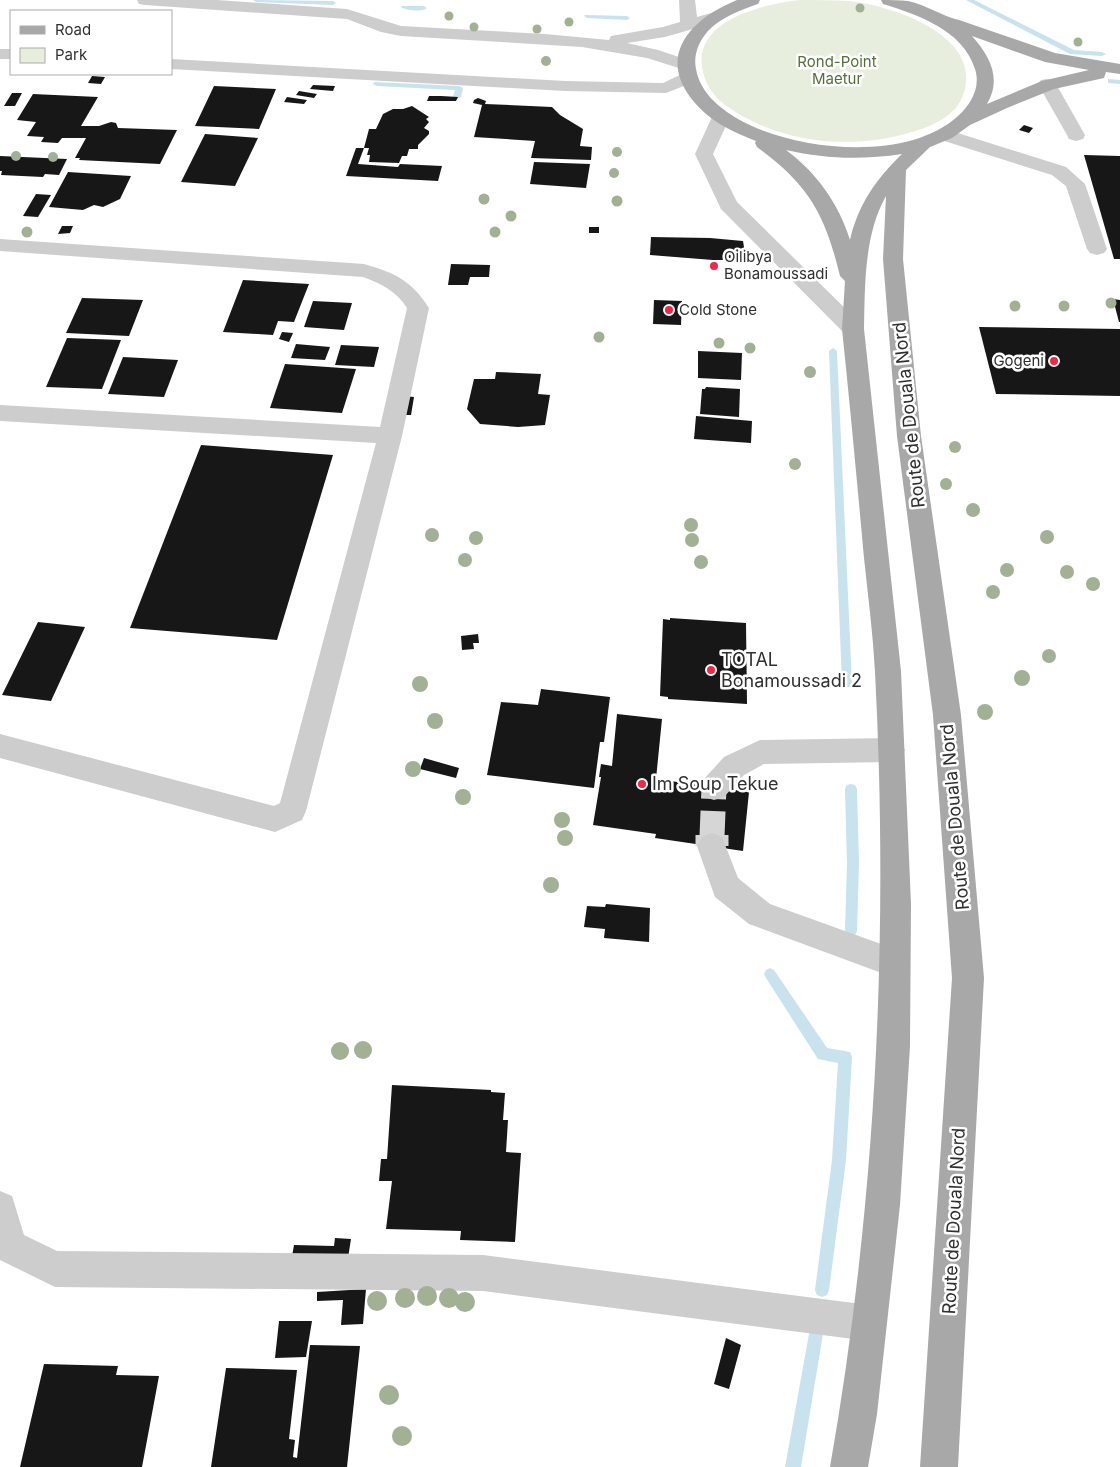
<svg xmlns="http://www.w3.org/2000/svg" width="1120" height="1467" viewBox="0 0 1120 1467" font-family="Inter,sans-serif">
<rect width="100%" height="100%" fill="#fff"/>
<path fill="#e7eedd" d="M800,0c16,0 33,0 49,1 38,4 114,28 117,73 1,13 -3,25 -11,35 -11,12 -29,19 -43,23 -60,19 -137,11 -188,-28 -12,-9 -20,-23 -22,-37 -7,-48 63,-63 98,-67z"/>
<g fill="none" stroke-linecap="round" stroke-linejoin="round">
<g fill="#c8e2ee" fill-rule="evenodd">
<path d="M253,0l80,1 3,2 -3,2 -77,-3z"/>
<path d="M966,0h8l100,50 28,2 4,2 -4,2 -32,-2z"/>
<path d="M402,6h22l3,2c-5,4 -21,3 -26,-1z"/>
<path d="M585,15l42,1 3,2 -3,2 -40,-2 -3,-2z"/>
<path d="M1108,79l12,1v4l-12,-1z"/>
<path d="M374,82l85,4 4,2 -2,9 -4,2 -4,-2 2,-7 -78,-4 -4,-2z"/>
<path d="M833,348l4,3 15,333 -1,3h-8l-1,-3 -13,-333z"/>
<path d="M851,784l4,1 2,4 2,74 -2,68 -2,4 -4,2 -4,-2 -2,-4 2,-68 -2,-74 2,-4z"/>
<path d="M770,968l4,2 53,78 23,4 2,5 -6,103 -17,130 -2,5 -5,2 -5,-2 -2,-5 17,-130 6,-97 -20,-4 -52,-81 -2,-4 2,-4z"/>
<path d="M816,1327l5,2 2,5 -22,133h-16l24,-133 2,-5z"/>
</g>
</g>
<g fill="#171717">
<path d="M92,76l13,1 -4,7 -13,-1z"/>
<path d="M313,85l22,1 -2,5 -23,-2z"/>
<path d="M214,86l62,3 -17,40 -64,-3z"/>
<path d="M299,91l18,3 -3,4 -18,-3z"/>
<path d="M12,93h10l-7,13h-11z"/>
<path d="M33,94l65,3 -17,29h18l12,-4 5,1 2,5 59,2 -17,34 -81,-4 1,-2h-5l11,-20h-24l-4,5 -17,-1 3,-5 -17,-1 9,-14 -19,-2z"/>
<path d="M429,96h12l17,1 -2,4h-29z"/>
<path d="M287,97l20,3 -3,4 -20,-2z"/>
<path d="M478,98l8,3 -1,3 67,3 8,8 23,14 -3,17 12,1 -1,13 -60,-2 4,-17 -61,-4 8,-32 -9,-2 1,-3z"/>
<path d="M412,106l17,11 -3,2 3,3 -5,6 5,3v3l-11,11v4h-9l-2,7h-5l-3,7 -30,-1 1,-7h-3l2,-7h-5l5,-19h7l7,-15 10,-5h10z"/>
<path d="M1024,125l9,3 -4,5 -10,-3z"/>
<path d="M205,134l53,4 -23,48 -54,-4z"/>
<path d="M356,148h8l-6,16 40,3 2,-3 42,2 -4,15 -92,-5z"/>
<path d="M1084,155l36,1v103h-6z"/>
<path d="M0,156l67,3 -8,16 -14,-1 -2,3 -42,-2 1,-4h-2z"/>
<path d="M534,162l56,2 -4,24 -56,-4z"/>
<path d="M68,172l63,4 -11,23 -17,8 -9,-2 -11,5 -34,-3z"/>
<path d="M36,194l15,1 -13,22 -15,-1z"/>
<path d="M62,226h11l-3,7 -12,1z"/>
<rect x="589" y="227" width="10" height="6"/>
<path d="M651,237l59,1 33,3 3,19h-33l-63,-5z"/>
<path d="M451,264l39,1 -1,12h-19l-2,8h-20z"/>
<path d="M243,280l66,4 -15,38 -16,-1 -5,14 -50,-3z"/>
<path d="M82,298l61,2 -14,36 -63,-3z"/>
<path d="M1113,299l7,1v22h-1z"/>
<path d="M654,300l28,1 -1,24 -28,-1z"/>
<path d="M313,301l39,2 -8,27 -40,-3z"/>
<path d="M979,327l141,2v67l-124,-2z"/>
<path d="M282,332l11,1 -4,9 -10,-3z"/>
<path d="M67,338l54,2 -19,49 -56,-2z"/>
<path d="M296,344l34,3 -5,13 -34,-2z"/>
<path d="M341,345l38,2 -5,20 -39,-2z"/>
<path d="M698,351l44,2 -1,27 -43,-2z"/>
<path d="M123,357l55,3 -14,37 -56,-3z"/>
<path d="M285,364l71,5 -14,44 -72,-5z"/>
<path d="M496,372l45,2 -3,20 12,1 -5,30 -27,2 -38,-3 -13,-15 7,-30h21z"/>
<path d="M706,387l34,2 -1,28 -39,-3 2,-25h3z"/>
<path d="M404,396l10,1 -3,18h-11z"/>
<path d="M696,416l56,5 -1,22 -57,-4z"/>
<path d="M201,445l132,10 -56,185 -147,-12z"/>
<path d="M670,618l76,5 1,81 -79,-5v-2l-8,-1 3,-77 7,1z"/>
<path d="M38,622l47,5 -34,74 -49,-6z"/>
<path d="M478,634l1,9h-6l1,6 -12,1 -1,-14z"/>
<path d="M541,689l69,8 -6,45h-4l-6,46 -107,-13 14,-73 37,3z"/>
<path d="M617,714l45,5 -6,60 93,13 -6,59 -88,-13 1,-4 -63,-9 8,-48h-2l2,-13 11,2z"/>
<path d="M424,758l35,10 -3,10 -36,-9z"/>
<path d="M606,904l44,4 -1,34 -45,-4 1,-9 -21,-2 3,-21 18,1z"/>
<path d="M392,1085l99,5v2l14,1 -2,27h5l-2,32 15,1 -6,89 -55,-2 1,-9 -75,-2 6,-48h-13l2,-22h6z"/>
<path d="M335,1238l16,1 -3,19 -57,4 3,-17 40,1z"/>
<path d="M366,1289l-3,35 -22,1 2,-25 -26,1v-9z"/>
<path d="M279,1321h33l-6,36 -31,1z"/>
<path d="M726,1338l15,7 -12,44 -15,-5z"/>
<path d="M310,1345l50,1 -13,121h-136l15,-99 71,2 -8,69 6,1 -2,17 4,1z"/>
<path d="M44,1364l74,2 -2,9 43,1 -17,91h-122z"/>
</g>
<g fill="none" stroke-linecap="round" stroke-linejoin="round">
<path stroke="#d6d6d6" stroke-width="25" stroke-dasharray="25 12" stroke-linecap="butt" d="M712,836l2,-48"/>
<path stroke="#d6d6d6" stroke-width="33" stroke-dasharray="33 17" stroke-linecap="butt" d="M712,846v-11"/>
<g fill="#cdcdcd" fill-rule="evenodd">
<path d="M137,0h80l130,9 54,17 144,8 64,6 2,-4 52,-9 17,-5 -1,-22h16l2,17 14,-4 6,1 2,4 -2,4 -52,15 -38,6 31,7 33,11 3,4 -3,4 -6,1 -38,-12 -65,-11 -181,-11 -20,-4 -34,-13 -202,-14 -6,-1z"/>
<rect x="0" y="49" width="11" height="10"/>
<path d="M171,59l394,22 98,2 19,-9 6,-1 6,1 3,4 -3,4 -28,11 -101,-2 -394,-22z"/>
<path d="M1047,79l6,1 3,4 29,51 -2,4 -7,2 -7,-2 -2,-4 -29,-51 3,-4z"/>
<path d="M721,112l6,1 3,4 -17,37 24,48 124,122 3,5 -3,5 -8,2 -8,-2 -124,-125 -26,-55 17,-37 3,-4z"/>
<path d="M945,129l121,38 19,17 22,65 -3,4 -7,2 -7,-2 -3,-4 -21,-63 -14,-11 -114,-36 -2,-4 2,-4z"/>
<path d="M0,239l364,25c31,9 47,16 65,44l-27,128 -96,375 -4,9 -27,12 -275,-74v-24l274,72 6,-3 96,-360 -376,-22v-16l380,22 27,-119c-10,-16 -26,-25 -44,-31l-363,-26z"/>
<path d="M891,738l10,4 4,8 -4,8 -10,4 -127,2 -20,11 -20,22 -10,3 -10,-3 -4,-9 4,-9 20,-22 36,-17z"/>
<path d="M712,833l10,4 16,41 32,26 136,49 4,10 -4,10 -11,5 -146,-54 -34,-27 -18,-51 5,-9z"/>
<path d="M0,1191l12,5 12,39 33,16 426,4 386,50 13,5 5,13 -5,13 -13,5 -386,-50 -428,-4 -55,-27z"/>
</g>
<path fill="#a8a8a8" fill-rule="evenodd" d="M737,0h23l-2,4c-17,6 -37,13 -50,27 -9,10 -15,24 -12,38 4,23 22,38 42,50 56,32 169,44 220,-3 13,-12 23,-29 17,-47 -12,-39 -57,-54 -92,-65l-2,-4c9,0 19,0 27,1 18,4 34,15 51,19l96,33 65,11v10l-14,-2 -2,6 -50,11 -47,19 -37,17 -18,13 -22,9 -24,23 -3,89 18,177 40,279 23,263 -26,489h-38l32,-489 -19,-263 -36,-279 -14,-177 3,-63c-22,39 -21,89 -22,133l37,342 10,233 -1,142 -10,159 -23,209 -9,53h-38c46,-262 59,-529 45,-795 -2,-38 -7,-76 -11,-114 -7,-77 -14,-153 -22,-229l3,-48 -5,-5c-15,-62 -31,-91 -83,-129l-2,-4 1,-2c-15,-6 -32,-13 -45,-23 -58,-47 -35,-93 26,-118zM972,36l73,26 44,8 -47,11 -55,23c15,-25 3,-48 -15,-68zM786,150c39,9 76,10 116,4 -26,25 -44,51 -52,86 -11,-36 -34,-68 -64,-90z"/>
</g>
<g fill="#a2b093">
<circle cx="860" cy="8" r="4.5"/>
<circle cx="449" cy="16" r="4.5"/>
<circle cx="569" cy="22" r="4.5"/>
<circle cx="474" cy="27" r="4.5"/>
<circle cx="537" cy="29" r="4.5"/>
<circle cx="1078" cy="42" r="4.5"/>
<circle cx="546" cy="61" r="5"/>
<circle cx="617" cy="152" r="5"/>
<circle cx="16" cy="156" r="5"/>
<circle cx="53" cy="157" r="5"/>
<circle cx="614" cy="173" r="5"/>
<circle cx="484" cy="199" r="5.5"/>
<circle cx="617" cy="201" r="5.5"/>
<circle cx="511" cy="216" r="5.5"/>
<circle cx="27" cy="232" r="5.5"/>
<circle cx="495" cy="232" r="5.5"/>
<circle cx="1111" cy="303" r="5.5"/>
<circle cx="1015" cy="306" r="5.5"/>
<circle cx="1064" cy="306" r="5.5"/>
<circle cx="599" cy="337" r="5.5"/>
<circle cx="719" cy="343" r="5.5"/>
<circle cx="750" cy="348" r="5.5"/>
<circle cx="810" cy="372" r="6"/>
<circle cx="955" cy="447" r="6"/>
<circle cx="795" cy="464" r="6"/>
<circle cx="946" cy="484" r="6"/>
<circle cx="973" cy="510" r="7"/>
<circle cx="691" cy="525" r="7"/>
<circle cx="432" cy="535" r="7"/>
<circle cx="1047" cy="537" r="7"/>
<circle cx="476" cy="538" r="7"/>
<circle cx="692" cy="540" r="7"/>
<circle cx="465" cy="560" r="7"/>
<circle cx="701" cy="562" r="7"/>
<circle cx="1007" cy="570" r="7"/>
<circle cx="1067" cy="572" r="7"/>
<circle cx="1093" cy="584" r="7"/>
<circle cx="993" cy="592" r="7"/>
<circle cx="1049" cy="656" r="7"/>
<circle cx="1022" cy="678" r="8"/>
<circle cx="420" cy="684" r="8"/>
<circle cx="985" cy="712" r="8"/>
<circle cx="435" cy="721" r="8"/>
<circle cx="413" cy="769" r="8"/>
<circle cx="463" cy="797" r="8"/>
<circle cx="562" cy="820" r="8"/>
<circle cx="565" cy="838" r="8"/>
<circle cx="551" cy="885" r="8"/>
<circle cx="363" cy="1050" r="9"/>
<circle cx="340" cy="1051" r="9"/>
<circle cx="427" cy="1296" r="10"/>
<circle cx="405" cy="1298" r="10"/>
<circle cx="449" cy="1298" r="10"/>
<circle cx="377" cy="1301" r="10"/>
<circle cx="465" cy="1302" r="10"/>
<circle cx="389" cy="1395" r="10"/>
<circle cx="402" cy="1436" r="10"/>
</g>
<g fill="#f02845" stroke="#fff" stroke-width="2">
<circle cx="714" cy="266" r="5"/>
<circle cx="669" cy="310" r="5"/>
<circle cx="1054" cy="361" r="5"/>
<circle cx="711" cy="670" r="5"/>
<circle cx="642" cy="784" r="5"/>
</g>
<g text-anchor="middle" stroke-width="5" stroke-linejoin="round" paint-order="stroke">
<g font-size="15" fill="#566f3a" stroke="#fff">
<text x="837" y="67">Rond-Point<tspan x="837" dy="17">Maetur</tspan></text>
</g>
<g font-size="15" fill="#303030" stroke="#fff" text-anchor="start">
<text x="724" y="262">Oilibya<tspan x="724" dy="17">Bonamoussadi</tspan></text>
<text x="679" y="315">Cold Stone</text>
<text x="1044" y="366" text-anchor="end">Gogeni</text>
</g>
<g font-size="18" fill="#303030" stroke="#fff">
<text transform="translate(909 415) rotate(-96)" y="6">Route de Douala Nord</text>
<text transform="translate(955 817) rotate(-95)" y="6">Route de Douala Nord</text>
<text transform="translate(954 1221) rotate(-87)" y="6">Route de Douala Nord</text>
</g>
<g font-size="18" fill="#303030" stroke="#fff" text-anchor="start">
<text x="721" y="666">TOTAL<tspan x="721" dy="21">Bonamoussadi 2</tspan></text>
<text x="652" y="790">Im Soup Tekue</text>
</g>
</g>
<rect x="10" y="10" width="162" height="65" fill="#ffffff" stroke="#acacac"/>
<rect x="20" y="26" width="25" height="8" fill="#a8a8a8" stroke="#acacac"/>
<text x="55" y="35" font-size="15" fill="#303030">Road</text>
<rect x="20" y="48" width="25" height="15" fill="#e7eedd" stroke="#acacac"/>
<text x="55" y="60" font-size="15" fill="#303030">Park</text>
</svg>
